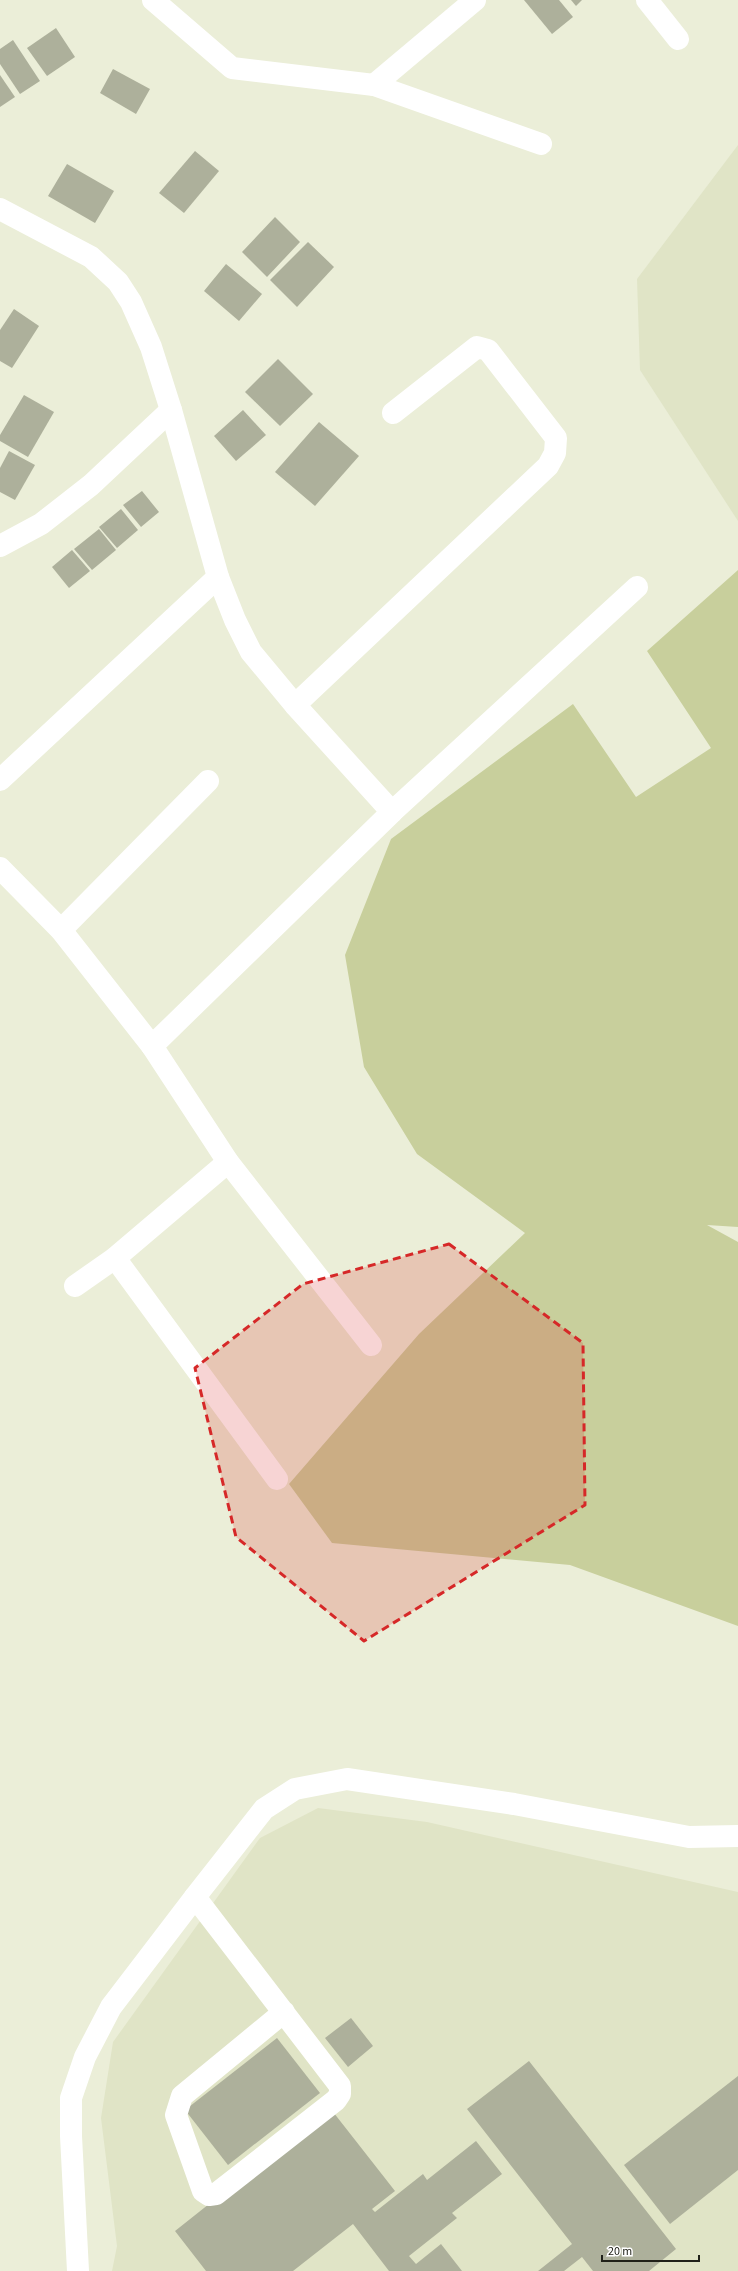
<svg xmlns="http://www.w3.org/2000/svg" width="738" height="2271" viewBox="0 0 738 2271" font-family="'Source Sans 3',sans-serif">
<rect width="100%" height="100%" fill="#ebeed8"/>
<g fill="#e0e4c6">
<path d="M738,145v376l-98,-151 -3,-91z"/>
<path d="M318,1808l109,14 311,70v379h-626l5,-25 -16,-128 12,-76 147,-204z"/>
</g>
<path fill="#c8cf9c" d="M738,570v657l-31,-2 31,17v384l-168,-61 -238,-22 -43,-59 130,-150 106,-101 -108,-79 -53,-87 -19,-112 46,-116 182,-135 63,93 75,-49 -64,-97z"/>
<g fill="#adb09b">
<path d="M524,0h35l14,17 -21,17z"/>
<path d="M571,0h11l-6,6z"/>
<path d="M56,28l19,29 -28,19 -20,-28z"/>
<path d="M13,40l27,41 -20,13 -20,-30v-15z"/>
<path d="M113,69l37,20 -14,25 -36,-21z"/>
<path d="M0,75l15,22 -15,10z"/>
<path d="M195,151l24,20 -35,42 -25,-20z"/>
<path d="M67,164l47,27 -19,32 -47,-27z"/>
<path d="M275,217l25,25 -33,35 -25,-25z"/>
<path d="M308,242l26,25 -37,40 -27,-27z"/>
<path d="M226,264l36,30 -23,27 -35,-30z"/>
<path d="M14,309l25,17 -27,42 -12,-7v-31z"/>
<path d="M278,359l35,35 -33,32 -35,-34z"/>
<path d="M24,395l30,17 -26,45 -28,-16v-6z"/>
<path d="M243,410l23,25 -30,26 -22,-25z"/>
<path d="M319,422l40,34 -44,50 -40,-34z"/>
<path d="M9,451l26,14 -20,35 -15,-8v-24z"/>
<path d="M142,491l17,21 -18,15 -18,-22z"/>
<path d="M121,509l17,21 -21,18 -18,-21z"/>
<path d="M99,529l17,21 -24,20 -18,-21z"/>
<path d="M72,550l18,21 -21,17 -17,-21z"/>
<path d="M351,2018l22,28 -25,21 -23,-29z"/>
<path d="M277,2038l43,55 -92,72 -43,-55z"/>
<path d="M529,2061l147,188 -27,22h-56l-11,-14 -18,14h-26l34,-27 -105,-135z"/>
<path d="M738,2076v94l-68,54 -46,-59z"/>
<path d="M330,2108l65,83 -23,18 3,3 48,-38 4,6 49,-39 26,33 -50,39 5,5 -48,38 7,8 25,-20 21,27h-73l-36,-47 -60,47h-87l-31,-40z"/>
</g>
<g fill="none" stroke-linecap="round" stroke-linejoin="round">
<g stroke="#fff" stroke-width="22">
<path d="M153,0l79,68 142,17 167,59"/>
<path d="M647,0l31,39"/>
<path d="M374,85l101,-85"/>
<path d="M0,209l91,48 27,25 13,20 20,45 20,63 47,167 17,43 16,32 44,53 97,107"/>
<path d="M0,546l41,-22 50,-39 80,-75"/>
<path d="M295,705l253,-239 7,-13 1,-15 -68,-88 -11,-3 -84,66"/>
<path d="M0,780l218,-203"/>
<path d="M0,868l61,62 91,116 76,116 143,183"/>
<path d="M61,930l147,-149"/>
<path d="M152,1046l240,-234 245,-225"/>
<path d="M228,1162l-113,96 162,221"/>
<path d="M75,1286l40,-28"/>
<path d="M195,1897l145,189v8l-4,6 -120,94 -7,1 -6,-4 -27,-76 6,-19 102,-84"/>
<path d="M78,2271l-7,-135v-38l14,-41 26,-50 84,-110 69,-88 31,-20 52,-10 167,25 175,33 49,-1"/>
</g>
</g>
<path fill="#d62828" fill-opacity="0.2" stroke="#d62828" stroke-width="3" stroke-dasharray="8 5" stroke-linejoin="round" d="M449,1244l134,99 2,162 -221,136 -128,-104 -41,-169 108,-84z"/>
<path d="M602 2255v6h97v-6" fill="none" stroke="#202119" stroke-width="2"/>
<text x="608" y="2255" font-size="12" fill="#202119" stroke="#ffffff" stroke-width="3" paint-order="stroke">20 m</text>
</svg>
